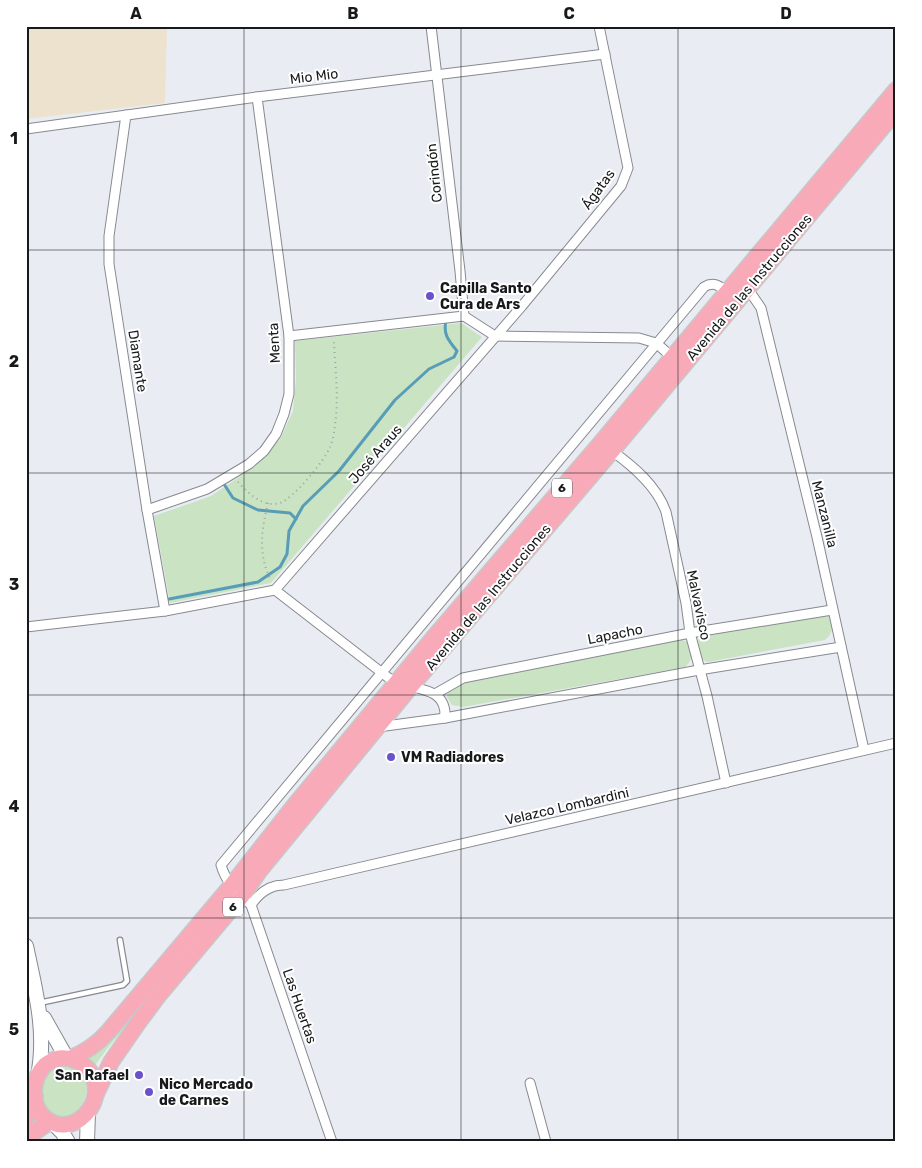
<svg xmlns="http://www.w3.org/2000/svg" width="922" height="1168" viewBox="0 0 922 1168" font-family="Rubik,sans-serif">
<rect width="100%" height="100%" fill="#e9edf3"/>
<path fill="#ede2cd" d="M26,26h141l-2,77 -139,16z"/>
<g fill="#cae3c3">
<path d="M461,323l21,14 -211,246 -101,20 -16,-87 57,-20 46,-31 23,-26 13,-28 3,-32 -1,-38z"/>
<path d="M826,613c9,10 8,20 -1,27l-117,22c-10,-2 -9,-15 -10,-23l7,-5z"/>
<path d="M679,639l9,3c4,10 6,17 -3,25l-222,40 -11,-2 -5,-8 1,-5 14,-10z"/>
<path d="M226,907l-119,142 -14,19 -8,-9z"/>
<path d="M65,1065c47,6 8,78 -19,43 -14,-18 -2,-40 19,-43z"/>
</g>
<g fill="none" stroke-linecap="round" stroke-linejoin="round">
<g stroke="#579db7" stroke-width="3">
<path d="M222,481l11,17 25,12 32,3 6,6"/>
<path d="M164,600l94,-18 22,-15 7,-13 2,-23 14,-25 36,-35 56,-71 34,-31 25,-12 3,-6c-9,-11 -14,-17 -11,-30"/>
</g>
<defs>
<path id="lane" d="M39,1003l84,-18 4,-4 -7,-41"/>
<g id="street">
<path d="M431,26l29,245 4,45"/>
<path d="M126,115l-17,121v28l38,246 18,101"/>
<path d="M26,129l231,-32 348,-43"/>
<path d="M748,289l13,19 56,229 47,213"/>
<path d="M289,336l175,-20 31,20"/>
<path d="M495,336l144,2 17,5 16,14"/>
<path d="M612,451c21,15 45,35 54,61l20,91 4,30 17,63 19,87"/>
<path d="M147,510l60,-21 42,-25 15,-13 12,-17 8,-20 5,-20v-58l-32,-239"/>
<path d="M275,590l247,-284 99,-120 7,-18 -29,-142"/>
<path d="M275,590l106,82c5,4 11,9 16,11 22,7 50,5 48,35"/>
<path d="M26,627l139,-16 110,-21"/>
<path d="M435,694l28,-16 227,-45 142,-23"/>
<path d="M378,727l67,-9 254,-48 142,-23"/>
<path d="M251,905c8,-12 18,-20 33,-20l612,-142"/>
<path d="M530,1083l16,59"/>
<path d="M332,1142l-81,-237c-14,-13 -25,-22 -30,-40l483,-578c10,-6 15,-1 24,5"/>
</g>
<g id="secondary">
<path d="M26,946c9,43 21,85 12,130"/>
<path d="M44,1018l22,39"/>
<path d="M54,1124l8,8 6,10"/>
<path d="M87,1142l1,-29"/>
</g>
<g id="primary">
<path d="M59,1058c11,-1 20,2 28,10 28,30 -17,78 -45,47 -12,-13 -10,-37 3,-50 3,-3 9,-5 14,-7z"/>
<path d="M71,1058c15,-6 26,-14 37,-26l123,-146 63,-80 141,-170 164,-191 297,-355"/>
<path d="M96,1094l15,-32 27,-39 20,-27 84,-100 18,-26 152,-185 200,-234 284,-340"/>
<path d="M26,1119l9,-23"/>
<path d="M26,1138l23,-16"/>
</g>
</defs>
<use href="#lane" stroke="#868a90" stroke-width="7"/>
<use href="#street" stroke="#868a90" stroke-width="11"/>
<use href="#secondary" stroke="#868a90" stroke-width="16"/>
<use href="#primary" stroke="#c7c8c8" stroke-width="18"/>
<g stroke="#9fa3a7" stroke-width="2" stroke-dasharray="1 4" stroke-linecap="butt">
<path d="M238,482c10,11 25,26 42,21 13,-4 45,-43 50,-56 3,-6 4,-15 5,-22 4,-27 0,-57 -1,-84"/>
<path d="M268,503c-7,29 -10,51 3,78"/>
</g>
<use href="#lane" stroke="#fff" stroke-width="4.5"/>
<use href="#street" stroke="#fff" stroke-width="9"/>
<use href="#secondary" stroke="#fff" stroke-width="14"/>
<use href="#primary" stroke="#f8aab9" stroke-width="15"/>
</g>
<path fill="none" stroke="#17191b" stroke-width="1" stroke-opacity="0.55" d="M244,26v1116M461,26v1116M678,26v1116M26,250h870M26,473h870M26,695h870M26,918h870"/>
<g fill="#6952cb" stroke="#fff" stroke-width="2">
<circle cx="430" cy="296" r="5"/>
<circle cx="391" cy="757" r="5"/>
<circle cx="139" cy="1075" r="5"/>
<circle cx="149" cy="1092" r="5"/>
</g>
<g text-anchor="middle" stroke-width="4" stroke-linejoin="round" paint-order="stroke">
<g fill="#fff" stroke="#5d5e5f" stroke-width="1">
<rect x="552" y="478.5" width="20" height="19" rx="4"/>
<rect x="223" y="897.5" width="20" height="19" rx="4"/>
</g>
<g font-size="12" font-weight="bold" fill="#17191b">
<text x="562" y="492">6</text>
<text x="233" y="911">6</text>
</g>
<g font-size="14" fill="#17191b" stroke="#fff">
<text transform="translate(314 76) rotate(-7)" y="5">Mio Mio</text>
<text transform="translate(434 173) rotate(-96)" y="5">Corindón</text>
<text transform="translate(598 189) rotate(-54)" y="5">Ágatas</text>
<text transform="translate(749 287) rotate(-50)" y="5">Avenida de las Instrucciones</text>
<text transform="translate(274 343) rotate(-93)" y="5">Menta</text>
<text transform="translate(138 361) rotate(81)" y="5">Diamante</text>
<text transform="translate(375 454) rotate(-49)" y="5">José Araus</text>
<text transform="translate(825 514) rotate(76)" y="5">Manzanilla</text>
<text transform="translate(488 597) rotate(-50)" y="5">Avenida de las Instrucciones</text>
<text transform="translate(699 605) rotate(78)" y="5">Malvavisco</text>
<text transform="translate(615 634) rotate(-11)" y="5">Lapacho</text>
<text transform="translate(567 806) rotate(-13)" y="5">Velazco Lombardini</text>
<text transform="translate(300 1006) rotate(71)" y="5">Las Huertas</text>
</g>
<g font-size="14" font-weight="bold" fill="#17191b" stroke="#fff" text-anchor="start">
<text x="440" y="293">Capilla Santo<tspan x="440" dy="16">Cura de Ars</tspan></text>
<text x="401" y="762">VM Radiadores</text>
<text x="129" y="1080" text-anchor="end">San Rafael</text>
<text x="159" y="1089">Nico Mercado<tspan x="159" dy="16">de Carnes</tspan></text>
</g>
</g>
<rect width="922" height="1168" fill="none" stroke="#ffffff" stroke-width="55"/>
<rect x="28" y="28" width="866" height="1112" fill="none" stroke="#17191b" stroke-width="2"/>
<g font-size="16" text-anchor="middle" font-weight="bold" fill="#17191b">
<text x="136" y="19">A</text>
<text x="353" y="19">B</text>
<text x="569" y="19">C</text>
<text x="786" y="19">D</text>
<text x="14" y="144">1</text>
<text x="14" y="367">2</text>
<text x="14" y="590">3</text>
<text x="14" y="812">4</text>
<text x="14" y="1035">5</text>
</g>
</svg>
